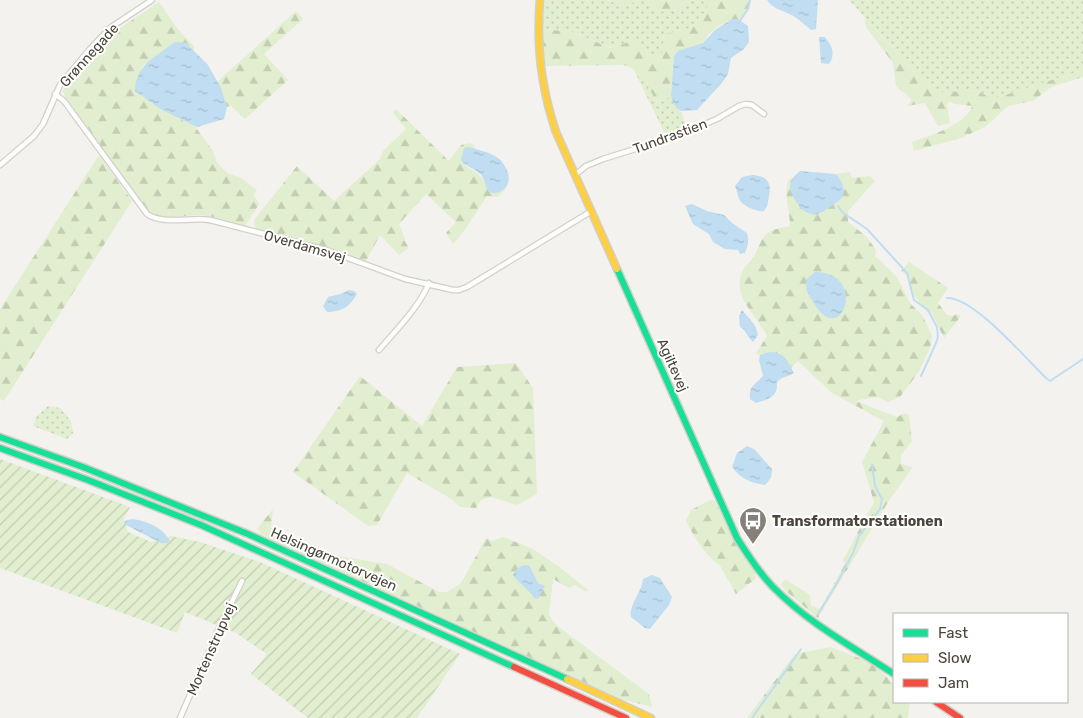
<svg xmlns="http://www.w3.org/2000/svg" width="1083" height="718" viewBox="0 0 1083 718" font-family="Rubik,sans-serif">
<defs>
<pattern id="grass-dots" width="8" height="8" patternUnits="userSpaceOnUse" patternTransform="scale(1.25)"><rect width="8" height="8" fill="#e1eecf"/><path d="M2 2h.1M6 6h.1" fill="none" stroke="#c3cdb2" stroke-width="1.8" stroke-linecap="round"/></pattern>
<pattern id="forest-firs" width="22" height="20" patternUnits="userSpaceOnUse" patternTransform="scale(1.25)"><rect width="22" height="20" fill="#e1eecf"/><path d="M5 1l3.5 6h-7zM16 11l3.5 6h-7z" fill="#c3cdb2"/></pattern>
<pattern id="garden-furrows" width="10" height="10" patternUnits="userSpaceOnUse" patternTransform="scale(1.25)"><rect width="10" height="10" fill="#e1eecf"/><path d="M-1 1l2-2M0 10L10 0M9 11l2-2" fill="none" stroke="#c3cdb2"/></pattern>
<pattern id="water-ripples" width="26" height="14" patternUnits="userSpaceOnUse" patternTransform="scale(1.25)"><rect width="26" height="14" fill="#c0ddf1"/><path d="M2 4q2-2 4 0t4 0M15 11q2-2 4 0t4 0" fill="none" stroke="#a6bfcf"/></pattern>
</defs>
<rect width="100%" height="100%" fill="#f4f2ee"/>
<g fill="url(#grass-dots)">
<path d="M545,0h62l17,6h5l6,-6h13l8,10 19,1 12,-11h26l-8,10 -3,9 -15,10 -21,5 -3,21h-15l-4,-7 -9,-8 -23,8 -40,-16 -31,-3z"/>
<path d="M849,0h234v70l-90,29 -18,-9 -38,3 -17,-15z"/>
<path d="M632,66l13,14 12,23 14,-7 3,9 7,6 6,18 -21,7z"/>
<path d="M48,406l12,2 11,13 2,12 -6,6 -34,-13 3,-9z"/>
</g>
<g fill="url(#forest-firs)">
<path d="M609,0h26l-6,6h-6z"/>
<path d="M648,0h39c-11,11 -15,14 -31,10z"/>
<path d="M713,0h37l-2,9 -8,12c-10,-4 -23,6 -31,13 -2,3 -4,7 -7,9 -9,7 -20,5 -28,13l-3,40 -14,7c-8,-15 -16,-35 -34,-38l-80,1 -2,-37 31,3 39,16 24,-8 9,8 4,7h14v-9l4,-12 21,-5 15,-10 3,-9z"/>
<path d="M159,2l18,26 17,18v5l-8,-8 -30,14 -15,11 42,53 11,4 19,26 3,10 11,12 14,5 16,12 -3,5 5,9 -14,22c-16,-4 -34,-12 -50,-11 -15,1 -34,6 -46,-3l-84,-115 -2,-6 5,-10 46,-49z"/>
<path d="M296,11l7,8 -39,35 24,26 -43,39 -14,-13 -4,1 -10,-25z"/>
<path d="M865,18l55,60 17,15 38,-3 18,9 90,-29v7l-32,10 -18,14 -25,5 -23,21 -24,11 -47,13 -2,-9c17,-6 54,-17 60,-36l-17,-2 -5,-2 -3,2 3,19 -12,3 -13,-23 -18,3 5,-6 -16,-14 -3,-23 -27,-36z"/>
<path d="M396,109l53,52 12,-16 9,-2 5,3 -1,3 -5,-2 -4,19c22,9 15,18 29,27l13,-6 -9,10 -11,-1 -25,38 -9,10 -7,-11 10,-11 -30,-28 -27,30 6,15 -1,1 5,8 -10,7 -19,-20 -15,28 -38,-14 -72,-20 -1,-9 43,-54 37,35 46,-42 3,-8 23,-22 -13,-16z"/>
<path d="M99,155l33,46 -128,200 -4,-2v-90z"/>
<path d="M850,172l2,6 18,-2 5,5 -27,30v11l19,15 9,13 -1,6 22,21 13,26 13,13 9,20 -2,12 -12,25 -18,24 -12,5 -10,-5 -20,3 -2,1 41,16 8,-4 4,2 3,26 -11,14v9l12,3 -25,35 -70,116 -31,-26 -6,-7 4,-6 25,16 1,11 9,3 25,-45 -2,-4 31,-58 -12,-40 22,-41 -52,-28 -34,-32 -7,7 -1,-4 -21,-12 -9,3 -4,-2 11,-17c-10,-21 -37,-40 -24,-66 3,-6 9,-9 12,-15 10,-23 10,-24 35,-29 0,-14 -7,-35 -1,-47l3,-2 -2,9 22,28 8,-1 20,-13v-21l-4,-5z"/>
<path d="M909,262l39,26 -10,15 9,12 6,1 3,-2 5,2 -17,22 -13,-27 -4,1 -16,-21 -4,-16 -6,-4z"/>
<path d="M516,363l17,25 4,106 -20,11 -26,-8 -10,3 -5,8 -16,-1 -7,-7 -46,-27 -30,52 -9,1 -75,-54 67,-96 62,50 35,-59z"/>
<path d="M710,500h4l26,50 16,23 -1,6 -19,15 -17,-30c-11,-4 -29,-33 -33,-44l5,-10z"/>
<path d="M273,509l-2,19 60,27 56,9 52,28h8l14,-9 25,-45 6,3 11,-4 30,12 25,17 31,25h-4l-10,-6 -6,3 -16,-9 -4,36 7,10 93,69 3,13 -31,-8 -359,-164 -5,-6z"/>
<path d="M830,647l42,16 22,21v18h16l-2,16h-161l48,-64z"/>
</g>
<path fill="url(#garden-furrows)" d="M0,459l130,48 -6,12 4,13 23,10 20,-6 29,6 60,20 200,92 -43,64h-109l-57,-44 16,-20 -31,-21 -51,-21 -8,21 -177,-65z"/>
<g fill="url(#water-ripples)">
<path d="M767,0h51l-2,29 -5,1c-5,-4 -10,-9 -16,-13 -9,-6 -22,-7 -28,-17z"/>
<path d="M732,19h6l10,7 1,16 -5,7 -13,9 -3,16 -7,10 -24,26 -16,1 -7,-6 -3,-9 3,-40 4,-5 25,-8 12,-13z"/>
<path d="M819,37h6c7,9 11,17 4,27l-8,-1z"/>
<path d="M175,42l11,1 22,22 13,23 6,19 -3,12 -27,8 -35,-17 -27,-19c1,-27 21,-34 40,-49z"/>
<path d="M469,147c10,3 21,5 29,11 11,9 17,28 1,34 -3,1 -5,2 -8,0 -6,-3 -6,-11 -9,-16 -6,-8 -15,-8 -21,-16l3,-12z"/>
<path d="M800,171l36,3c4,5 10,13 7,21 -1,5 -7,8 -11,10 -4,3 -9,7 -14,9 -14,3 -23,-12 -27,-23 -3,-10 2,-14 9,-20z"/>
<path d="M752,175c14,1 20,6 17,21 -1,6 -1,9 -5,15 -7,1 -18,-4 -23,-9 -3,-4 -4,-11 -6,-16l7,-9z"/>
<path d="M692,204l15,7 17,4 8,8 15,10c2,8 1,13 -2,20l-5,1 -2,-4 -13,-1 -12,-7 -4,-8 -16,-10 -8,-18z"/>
<path d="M815,272c53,0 28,76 0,33 -6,-10 -10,-14 -9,-25z"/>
<path d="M349,290l5,1 3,3c-7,13 -16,18 -30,18l-4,-6 5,-9 12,-3z"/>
<path d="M742,310c7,9 14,13 16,25l-5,7c-6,-5 -6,-11 -13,-15l-1,-11z"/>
<path d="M769,352c16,1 18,7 25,21 -5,3 -11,4 -15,7 -4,4 -1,7 -3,11 -3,8 -14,10 -20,12l-6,-4c-2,-13 6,-15 13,-23l-4,-16 1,-5z"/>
<path d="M747,446l7,3 18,20 -1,9 -6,7c-14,-2 -24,-6 -33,-18l5,-14z"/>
<path d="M133,519c15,2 30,9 37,22l-3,2h-6l-37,-19 2,-4z"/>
<path d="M526,565l4,2 8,16 7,3 -7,13 -4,-1c-5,-9 -15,-14 -21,-23 3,-6 6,-9 13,-10z"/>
<path d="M652,575l8,3 12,19 -3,8 -19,24 -5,-1 -14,-11c-2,-13 10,-23 12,-38z"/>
</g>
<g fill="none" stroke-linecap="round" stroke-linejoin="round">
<g stroke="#c0ddf1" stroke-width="2">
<path d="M740,21l8,-12 2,-9"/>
<path d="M838,206l4,6 25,17 40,44 7,27 14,10 9,17 1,10 -2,6 -15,33"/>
<path d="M947,298c27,-1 80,62 100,81l3,2 33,-22"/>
<path d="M818,614l18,-29 17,-32 6,-17 21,-27 2,-10 -7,-13 -3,-21"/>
<path d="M752,718l49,-69"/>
</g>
<defs>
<g id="street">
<path d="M55,94l9,7 83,113c15,11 44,3 63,6l116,30 79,29 48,11h6l8,-3 123,-75"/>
<path d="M0,165l34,-29 9,-12 17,-39 30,-36 20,-21 42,-28"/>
<path d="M575,175l11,-9 17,-7 74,-23 40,-17 22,-13 7,-2 6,1 12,9"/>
<path d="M379,350c17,-20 39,-41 50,-67"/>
<path d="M180,718l41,-94 21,-43"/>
</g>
<g id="fast">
<path d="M617,269l120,269c11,17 22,35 36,49 35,36 80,60 121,87"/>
<path d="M0,437l83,30 165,67 319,145"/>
<path d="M0,448l88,32 113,45 313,142"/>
</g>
<g id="slow">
<path d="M540,0c-4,46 1,88 16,132l61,137"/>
<path d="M567,679l84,39"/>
</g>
<g id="jam">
<path d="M514,667l112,51"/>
<path d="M936,702l24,16"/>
</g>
</defs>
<use href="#street" stroke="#d2d0cb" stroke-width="7"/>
<use href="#fast" stroke="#d3cfc5" stroke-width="9"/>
<use href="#slow" stroke="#d3cfc5" stroke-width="9"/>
<use href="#jam" stroke="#d3cfc5" stroke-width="9"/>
<use href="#street" stroke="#fdfdfc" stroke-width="4.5"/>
<use href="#fast" stroke="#16e098" stroke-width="6"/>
<use href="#slow" stroke="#ffcf43" stroke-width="6"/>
<use href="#jam" stroke="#f24e42" stroke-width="6"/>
</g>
<defs>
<symbol id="bus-pin" viewBox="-11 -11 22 30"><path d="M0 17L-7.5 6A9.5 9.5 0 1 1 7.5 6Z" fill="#868178" stroke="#fff"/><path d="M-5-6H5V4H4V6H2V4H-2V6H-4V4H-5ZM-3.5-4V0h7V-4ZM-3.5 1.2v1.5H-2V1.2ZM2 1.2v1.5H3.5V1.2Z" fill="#fff"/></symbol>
</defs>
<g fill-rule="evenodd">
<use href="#bus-pin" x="737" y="505" width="32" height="43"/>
</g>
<g text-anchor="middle" stroke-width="4" stroke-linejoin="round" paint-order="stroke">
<g font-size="14" fill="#4b4439" stroke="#fff">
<text transform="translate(89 55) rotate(-48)" y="5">Grønnegade</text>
<text transform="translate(670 136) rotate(-20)" y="5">Tundrastien</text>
<text transform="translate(305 246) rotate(16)" y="5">Overdamsvej</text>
<text transform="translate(673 365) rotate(66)" y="5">Agiltevej</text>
<text transform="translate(334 559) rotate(24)" y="5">Helsingørmotorvejen</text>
<text transform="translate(211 649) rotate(-66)" y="5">Mortenstrupvej</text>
</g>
<g font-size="14" font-weight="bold" fill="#4b4439" stroke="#fff" text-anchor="start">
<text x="772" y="526">Transformatorstationen</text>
</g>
</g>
<rect x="893" y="613" width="175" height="90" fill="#ffffff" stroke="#b7b4b0"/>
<rect x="903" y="629" width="25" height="8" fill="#16e098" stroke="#b7b4b0"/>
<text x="938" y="638" font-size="15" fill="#4b4439">Fast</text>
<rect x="903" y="654" width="25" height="8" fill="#ffcf43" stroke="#b7b4b0"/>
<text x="938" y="663" font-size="15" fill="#4b4439">Slow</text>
<rect x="903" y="679" width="25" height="8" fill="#f24e42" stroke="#b7b4b0"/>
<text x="938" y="688" font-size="15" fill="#4b4439">Jam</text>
</svg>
